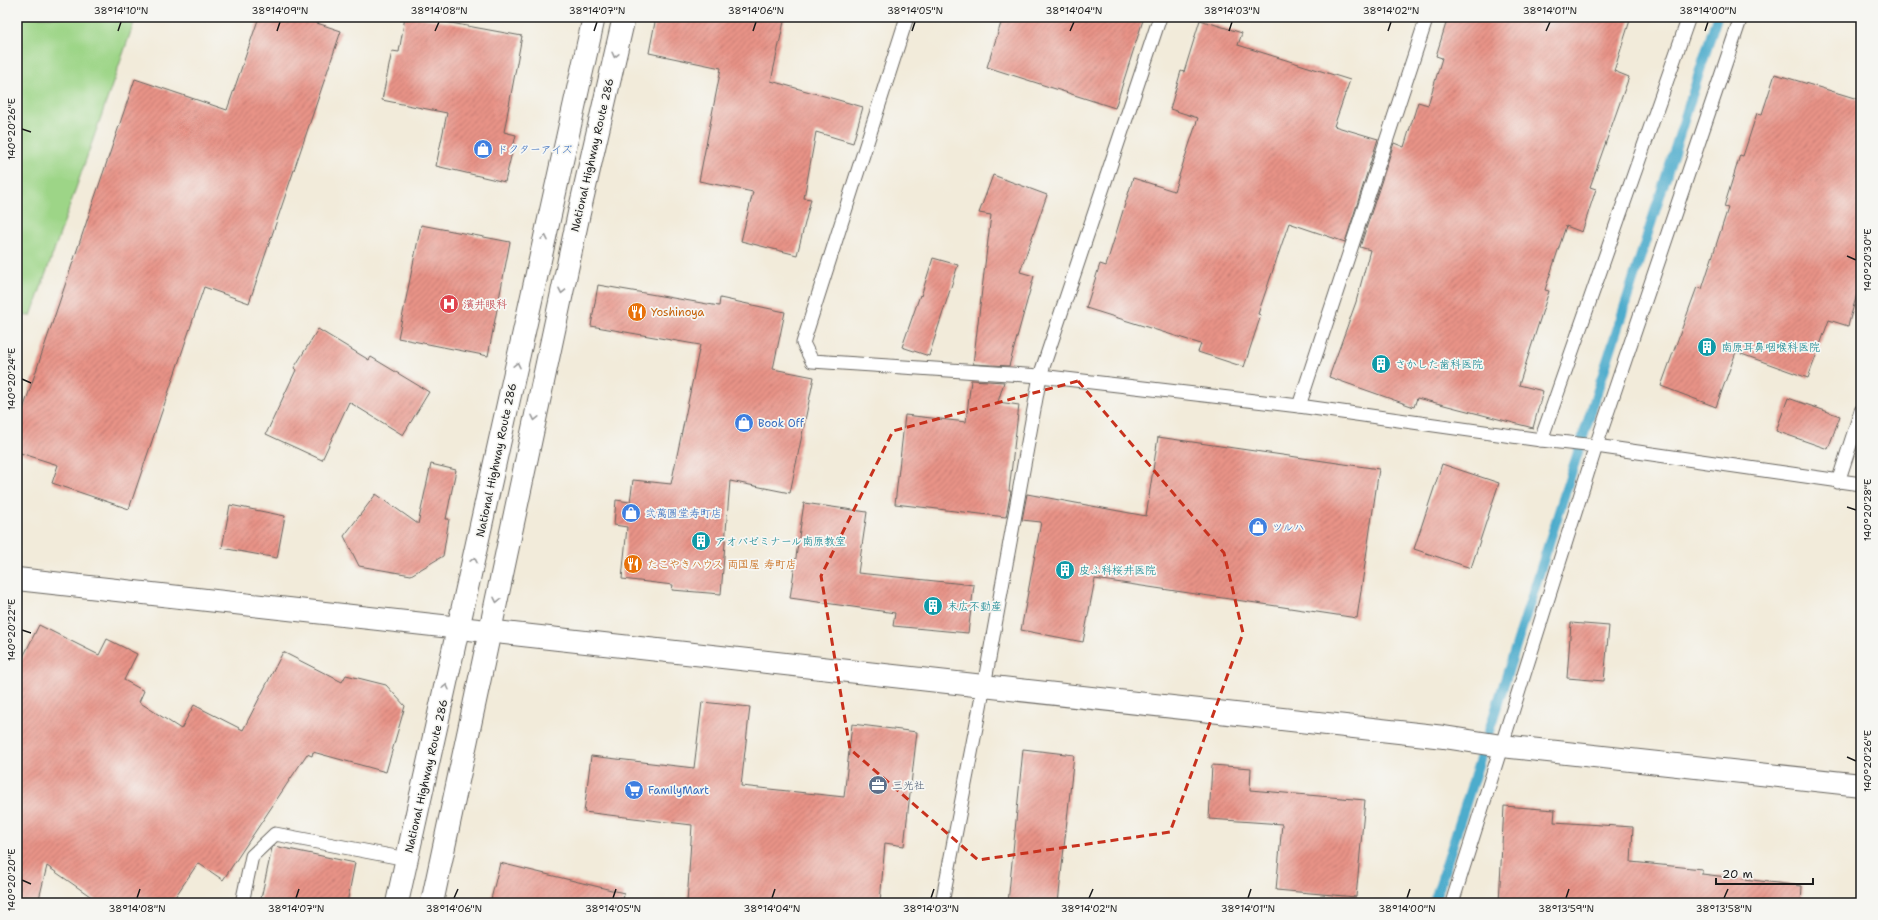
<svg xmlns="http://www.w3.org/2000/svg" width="1878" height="920" viewBox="0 0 1878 920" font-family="'Shantell Sans','Klee One',sans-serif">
<defs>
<pattern id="building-hatch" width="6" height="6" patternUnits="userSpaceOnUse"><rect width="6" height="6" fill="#e89387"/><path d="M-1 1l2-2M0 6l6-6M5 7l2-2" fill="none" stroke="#bb776e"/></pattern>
</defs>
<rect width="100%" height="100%" fill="#f6f6f2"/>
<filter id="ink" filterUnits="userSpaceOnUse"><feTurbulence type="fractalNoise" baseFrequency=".025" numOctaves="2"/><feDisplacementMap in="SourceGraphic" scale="8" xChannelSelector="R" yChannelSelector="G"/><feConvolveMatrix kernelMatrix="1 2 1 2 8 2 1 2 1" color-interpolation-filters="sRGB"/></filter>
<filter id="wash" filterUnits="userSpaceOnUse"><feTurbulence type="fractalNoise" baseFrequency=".012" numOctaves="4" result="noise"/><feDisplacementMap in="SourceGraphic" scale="16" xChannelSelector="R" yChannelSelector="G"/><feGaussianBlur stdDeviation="0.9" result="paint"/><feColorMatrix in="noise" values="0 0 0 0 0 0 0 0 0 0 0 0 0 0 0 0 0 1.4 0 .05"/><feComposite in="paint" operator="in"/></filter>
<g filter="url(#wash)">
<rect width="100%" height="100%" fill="#f2ebda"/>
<path fill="#9dd587" stroke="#5c7852" d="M17,17h119l-105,299 -14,-1z"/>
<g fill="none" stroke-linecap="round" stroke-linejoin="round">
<path stroke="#4daccc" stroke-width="10" d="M1434,903l283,-886"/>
</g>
<g id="blocks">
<g fill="url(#building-hatch)">
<path d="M259,17h40l42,14 -92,272 -45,-16 -75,222 -77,-26 6,-18 -41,-13v-25l118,-348 92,31z"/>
<path d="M405,17h13l104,19 -18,96 12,3 -11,47 -69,-16 11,-53 -65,-13 10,-49 7,1z"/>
<path d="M656,17h129l-14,64 92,26 -10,36 -37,-11 -12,66 7,1 -14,56 -56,-14 12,-49 -54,-11 22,-113 -72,-15z"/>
<path d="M1003,17h141l-29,91 -128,-41z"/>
<path d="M1448,17h183l-17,54 15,6 -39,110 6,2 -14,43 -16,-6 -21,64 4,1 -30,94 24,6 -10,37 -116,-30 -3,9 -85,-30 27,-75 14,-52 -10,-3 34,-104 10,4 14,-45 10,3 14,-47 -6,-2z"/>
<path d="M1200,20l42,13 -4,12 112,35 -16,46 44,13 -33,103 -56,-19 -31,91 3,1 -17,52 -46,-15 3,-8 -115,-36 14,-44 6,2 27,-88 41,13 24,-73 -28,-9 11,-38 3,1z"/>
<path d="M1775,74l86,26v180l-13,46 -19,-6 -21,58 -72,-26 -20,55 -55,-21 36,-99 5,2 26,-81 -4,-1 16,-52 3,1 14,-43 5,1z"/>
<path d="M993,175l54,20 -27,77 14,4 -25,90 -36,-2 18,-149 -12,-2z"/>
<path d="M421,225l89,17 -22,114 -90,-18z"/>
<path d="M933,258l25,7 -29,91 -27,-9 18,-52 1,1z"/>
<path d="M598,285l121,21 1,-8 65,14 -12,57 41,8 -24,116 -60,-12 -9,113 -49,-4 1,-5 -51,-6 5,-52 -13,-2 2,-25 14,2 3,-22 38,4 29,-139 -109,-19z"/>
<path d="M318,329l51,31 2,-3 58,35 -26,43 -54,-33 -27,58 -56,-26 30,-64 -2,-2z"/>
<path d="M971,380l33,2 -6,20 21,3 -10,86h2l-5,26 -111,-13 10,-89 61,7z"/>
<path d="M1788,398l52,18 -12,33 -52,-18z"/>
<path d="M1158,437l221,32 -22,149 -262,-39 -12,63 -62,-12 20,-108 -19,-2 5,-26 119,22z"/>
<path d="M431,464l25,6 -10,49h3l-6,37 -32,19 -52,-9 -15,-30 32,-42 42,30z"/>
<path d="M1442,464l57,19 -28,85 -57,-19z"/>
<path d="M804,503l63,9 -9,61 116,12 -6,48 -75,-7 2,-13 -105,-15z"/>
<path d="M230,505l55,11 -8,42 -55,-10z"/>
<path d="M1571,623l38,3 -5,55 -37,-3z"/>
<path d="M39,625l60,30 8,-16 30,15 -13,26 20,11 -5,11 42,27 13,-24 49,25 40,-78 59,30 4,-7 40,10 19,21 -19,66 -73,-20 -1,4 -5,-2 -84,126 -25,-17 -27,40h-71l-53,-37 -9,37h-21v-234z"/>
<path d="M702,702l48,5 -9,79 103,11 8,-73 65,8 -13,114 -19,-3 -5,60h-193l5,-78 -108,-13 7,-56 103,12z"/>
<path d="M1023,749l51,6 -16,148h-50z"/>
<path d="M1212,765l39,3 -1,22 115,10 -9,97 -80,-7 6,-66 -73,-5z"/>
<path d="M1504,806l51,4 -1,12 79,5 -2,35 71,7v5l100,12 -1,17h-302z"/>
<path d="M274,846l81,17 -8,40h-87l12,-55z"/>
<path d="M500,863l124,30 -1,10h-133z"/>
</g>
</g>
</g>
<g filter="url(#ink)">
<use href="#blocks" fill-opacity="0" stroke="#67645e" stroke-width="1"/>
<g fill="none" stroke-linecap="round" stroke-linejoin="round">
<defs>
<g id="lane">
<path d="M907,17l-104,326 9,18 228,15 259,30 242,34 55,6 265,38"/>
<path d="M1299,406l128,-389"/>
<path d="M1541,440l148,-423"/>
<path d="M1838,482l23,-71"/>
<path d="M242,903l10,-47 23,-22 132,25"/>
<path d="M942,903l42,-217 56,-310 120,-359"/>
<path d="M1452,903l144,-457 145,-429"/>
</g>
<path id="secondary" d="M17,579l1427,158 58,9 359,39"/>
<g id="highway">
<path d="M397,903l197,-886"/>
<path d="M432,903l147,-690 45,-196"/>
</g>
</defs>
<use href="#lane" stroke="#67645e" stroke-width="15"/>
<use href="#secondary" stroke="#67645e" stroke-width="24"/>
<use href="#highway" stroke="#67645e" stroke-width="24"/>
<use href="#lane" stroke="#fff" stroke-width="13"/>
<use href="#secondary" stroke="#fff" stroke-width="22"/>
<use href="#highway" stroke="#fff" stroke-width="22"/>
</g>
<defs><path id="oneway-chevron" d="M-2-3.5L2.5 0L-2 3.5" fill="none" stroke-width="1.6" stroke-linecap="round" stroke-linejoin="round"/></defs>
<g stroke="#999">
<use href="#oneway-chevron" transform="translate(615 55) rotate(103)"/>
<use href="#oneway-chevron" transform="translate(545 238) rotate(-78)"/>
<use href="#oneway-chevron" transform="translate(562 291) rotate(102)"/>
<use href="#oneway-chevron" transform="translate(517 365) rotate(-78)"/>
<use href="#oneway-chevron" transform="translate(535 418) rotate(102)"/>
<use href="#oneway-chevron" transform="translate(474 560) rotate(-78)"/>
<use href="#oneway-chevron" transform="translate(497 600) rotate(102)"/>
<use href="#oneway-chevron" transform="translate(446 687) rotate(-77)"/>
</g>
</g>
<path fill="none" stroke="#c8321e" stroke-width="3" stroke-dasharray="8 5" stroke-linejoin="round" d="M1078,381l146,172 19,80 -73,199 -192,28 -128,-111 -29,-173 72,-145z"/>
<path fill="none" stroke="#1c1c1c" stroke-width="1.5" d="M118,31l3,-9M277,31l3,-9M435,31l4,-9M594,31l3,-9M753,31l3,-9M912,31l3,-9M1070,31l4,-9M1229,31l3,-9M1388,31l3,-9M1546,31l4,-9M1705,31l3,-9M22,129l9,3M1847,256l9,4M22,379l9,4M1847,507l9,3M22,630l9,3M1847,757l9,4M22,880l9,4M137,898l3,-9M296,898l3,-9M454,898l4,-9M613,898l3,-9M772,898l3,-9M931,898l3,-9M1089,898l4,-9M1248,898l3,-9M1407,898l3,-9M1566,898l3,-9M1724,898l4,-9"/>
<defs>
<symbol id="shop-disc" viewBox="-11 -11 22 22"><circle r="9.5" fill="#3f7fe0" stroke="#f6f6f2"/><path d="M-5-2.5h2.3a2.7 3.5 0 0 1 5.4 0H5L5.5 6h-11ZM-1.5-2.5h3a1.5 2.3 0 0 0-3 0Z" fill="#fff"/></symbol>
<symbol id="hospital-disc" viewBox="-11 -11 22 22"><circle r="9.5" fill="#e0444e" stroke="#f6f6f2"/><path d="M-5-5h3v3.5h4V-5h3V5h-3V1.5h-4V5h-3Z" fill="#fff"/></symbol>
<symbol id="restaurant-disc" viewBox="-11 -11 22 22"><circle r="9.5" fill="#e8710a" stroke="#f6f6f2"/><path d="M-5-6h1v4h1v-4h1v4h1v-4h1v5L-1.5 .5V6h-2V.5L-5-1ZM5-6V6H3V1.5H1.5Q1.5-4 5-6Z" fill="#fff"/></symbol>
<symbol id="building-disc" viewBox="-11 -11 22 22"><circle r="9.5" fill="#0f9aa8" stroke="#f6f6f2"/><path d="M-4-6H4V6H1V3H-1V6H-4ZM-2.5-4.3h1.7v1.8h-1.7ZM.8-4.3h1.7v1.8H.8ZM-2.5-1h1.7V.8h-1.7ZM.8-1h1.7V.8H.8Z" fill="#fff"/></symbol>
<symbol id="office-disc" viewBox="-11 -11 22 22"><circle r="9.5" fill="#5c6f8a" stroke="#f6f6f2"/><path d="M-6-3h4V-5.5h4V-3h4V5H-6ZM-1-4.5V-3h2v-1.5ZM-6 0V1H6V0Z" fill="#fff"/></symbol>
<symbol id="supermarket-disc" viewBox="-11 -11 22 22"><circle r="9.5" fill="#3f7fe0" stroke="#f6f6f2"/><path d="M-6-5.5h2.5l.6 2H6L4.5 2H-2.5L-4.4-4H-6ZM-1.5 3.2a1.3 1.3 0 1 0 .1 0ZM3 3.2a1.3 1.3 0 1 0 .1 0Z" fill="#fff"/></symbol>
</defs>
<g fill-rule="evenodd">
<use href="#shop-disc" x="472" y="138" width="22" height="22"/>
<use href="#hospital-disc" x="438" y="293" width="22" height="22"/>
<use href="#restaurant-disc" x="626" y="301" width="22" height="22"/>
<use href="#building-disc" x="1696" y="336" width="22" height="22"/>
<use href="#building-disc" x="1370" y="353" width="22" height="22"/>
<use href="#shop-disc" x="733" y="412" width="22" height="22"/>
<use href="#shop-disc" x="620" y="502" width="22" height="22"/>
<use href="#shop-disc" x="1247" y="516" width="22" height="22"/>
<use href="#building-disc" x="690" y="530" width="22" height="22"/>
<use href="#restaurant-disc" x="622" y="553" width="22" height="22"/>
<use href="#building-disc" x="1054" y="559" width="22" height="22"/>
<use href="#building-disc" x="922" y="595" width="22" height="22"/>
<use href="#office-disc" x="867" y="774" width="22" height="22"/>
<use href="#supermarket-disc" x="623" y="779" width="22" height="22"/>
</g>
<g text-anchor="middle" stroke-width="3.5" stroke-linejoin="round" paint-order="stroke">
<g font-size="11" fill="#366cbe" stroke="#f6f6f2" text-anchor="start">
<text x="497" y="153">ドクターアイズ</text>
<text x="758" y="427">Book Off</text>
<text x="645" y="517">弐萬圓堂寿町店</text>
<text x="1272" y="531">ツルハ</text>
<text x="648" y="794">FamilyMart</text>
</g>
<g font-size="11" fill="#1c1c1c" stroke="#f6f6f2">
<text transform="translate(592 155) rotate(-77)" y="4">National Highway Route 286</text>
<text transform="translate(496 460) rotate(-78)" y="4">National Highway Route 286</text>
<text transform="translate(426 776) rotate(-77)" y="4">National Highway Route 286</text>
</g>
<g font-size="11" fill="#be3a42" stroke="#f6f6f2" text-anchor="start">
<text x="463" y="308">濱井眼科</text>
</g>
<g font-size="11" fill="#c56008" stroke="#f6f6f2" text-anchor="start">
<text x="651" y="316">Yoshinoya</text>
<text x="647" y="568">たこやきハウス 両国屋 寿町店</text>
</g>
<g font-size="11" fill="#0d838f" stroke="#f6f6f2" text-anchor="start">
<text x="1721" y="351">南原耳鼻咽喉科医院</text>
<text x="1395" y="368">さかした歯科医院</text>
<text x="715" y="545">アオバゼミナール南原教室</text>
<text x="1079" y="574">皮ふ科桜井医院</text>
<text x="947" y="610">末広不動産</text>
</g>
<g font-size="11" fill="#4e5e75" stroke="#f6f6f2" text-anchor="start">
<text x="892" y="789">三光社</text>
</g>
</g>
<rect width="1878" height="920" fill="none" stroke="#f6f6f2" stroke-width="44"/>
<path d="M1716 878v6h97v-6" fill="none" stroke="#1c1c1c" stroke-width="2"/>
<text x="1722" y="878" font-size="12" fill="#1c1c1c" stroke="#f6f6f2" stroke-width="3" paint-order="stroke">20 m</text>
<rect x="22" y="22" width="1834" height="876" fill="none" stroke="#1c1c1c" stroke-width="1.5"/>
<g font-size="10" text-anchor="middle" fill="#1c1c1c">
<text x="121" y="14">38°14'10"N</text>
<text x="280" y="14">38°14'09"N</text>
<text x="439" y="14">38°14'08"N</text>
<text x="597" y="14">38°14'07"N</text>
<text x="756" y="14">38°14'06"N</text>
<text x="915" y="14">38°14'05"N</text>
<text x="1074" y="14">38°14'04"N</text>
<text x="1232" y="14">38°14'03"N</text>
<text x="1391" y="14">38°14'02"N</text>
<text x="1550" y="14">38°14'01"N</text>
<text x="1708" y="14">38°14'00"N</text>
<text transform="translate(11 129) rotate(-90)" y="4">140°20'26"E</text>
<text transform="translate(1867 260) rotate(-90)" y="4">140°20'30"E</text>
<text transform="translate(11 379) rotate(-90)" y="4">140°20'24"E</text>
<text transform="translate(1867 510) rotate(-90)" y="4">140°20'28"E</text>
<text transform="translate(11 630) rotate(-90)" y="4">140°20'22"E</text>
<text transform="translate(1867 761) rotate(-90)" y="4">140°20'26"E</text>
<text transform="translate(11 880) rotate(-90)" y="4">140°20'20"E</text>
<text x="137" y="912">38°14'08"N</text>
<text x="296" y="912">38°14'07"N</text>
<text x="454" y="912">38°14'06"N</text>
<text x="613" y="912">38°14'05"N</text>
<text x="772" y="912">38°14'04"N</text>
<text x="931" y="912">38°14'03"N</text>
<text x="1089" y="912">38°14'02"N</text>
<text x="1248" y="912">38°14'01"N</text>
<text x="1407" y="912">38°14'00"N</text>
<text x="1566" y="912">38°13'59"N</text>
<text x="1724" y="912">38°13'58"N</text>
</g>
</svg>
